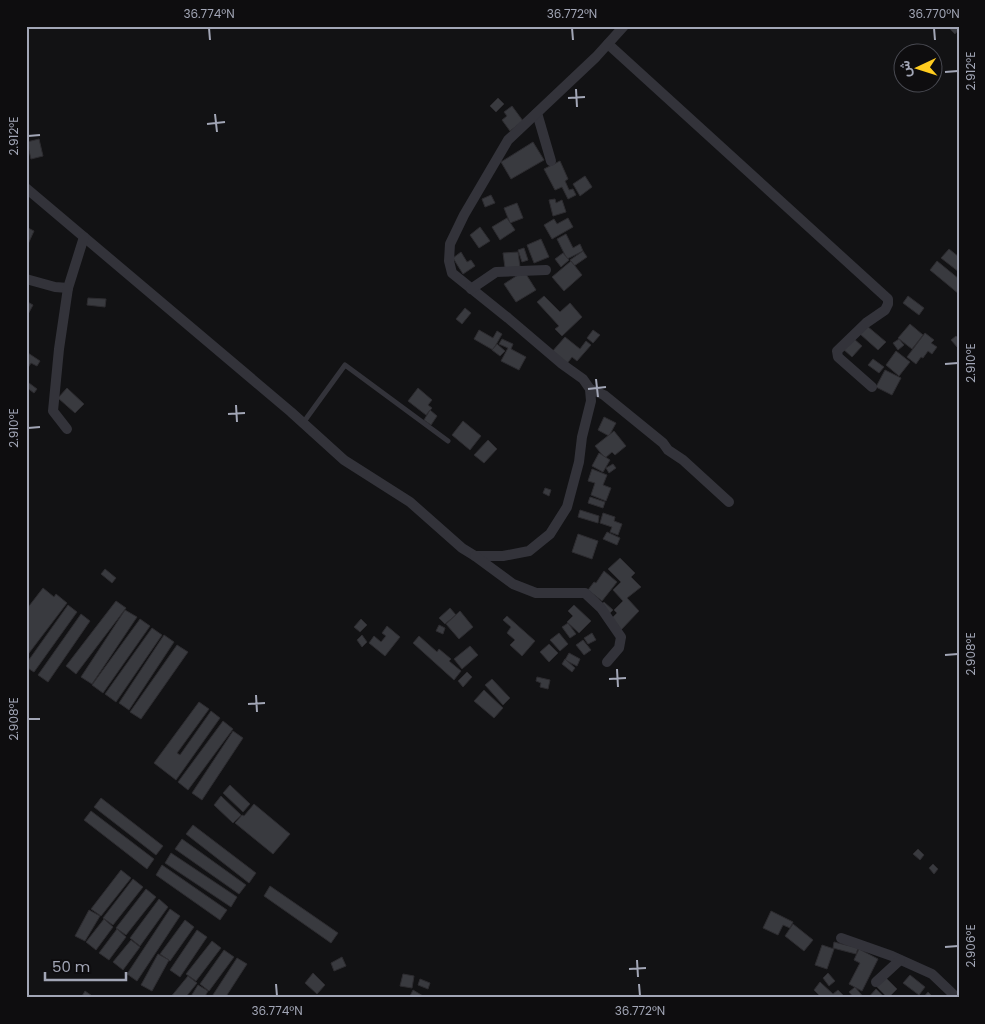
<svg xmlns="http://www.w3.org/2000/svg" width="985" height="1024" viewBox="0 0 985 1024" font-family="Poppins,Vazirmatn,sans-serif">
<rect width="100%" height="100%" fill="#121214"/>
<g fill="#393a3f" stroke="#2d2c30">
<path d="M947,26h11l1,3 -4,5z"/>
<path d="M498,98l6,6 -8,8 -6,-6z"/>
<path d="M512,106l11,15 -13,10 -8,-11 5,-4 -3,-4z"/>
<path d="M39,139l4,17 -12,3 -4,-17z"/>
<path d="M533,142l11,18 -33,19 -10,-17z"/>
<path d="M560,161l8,18 -3,2 4,9 4,-1 3,6 -8,4 -6,-12 -7,3 -11,-21z"/>
<path d="M585,176l7,11 -12,9 -7,-12z"/>
<path d="M491,195l4,8 -10,4 -3,-8z"/>
<path d="M555,199l1,4 6,-3 4,12 -13,4 -4,-16z"/>
<path d="M517,203l6,15 -13,5 -6,-15z"/>
<path d="M507,218l8,12 -15,10 -8,-13z"/>
<path d="M568,218l5,9 -21,12 -8,-14 10,-6 3,5z"/>
<path d="M480,227l10,14 -11,7 -9,-13z"/>
<path d="M28,228l6,3 -6,13h-2v-12z"/>
<path d="M566,234l7,14 7,-4 3,7 -16,8 -10,-20z"/>
<path d="M541,239l8,18 -15,6 -7,-18z"/>
<path d="M524,248l4,12 -6,2 -4,-12z"/>
<path d="M949,249l10,8v15l-18,-14z"/>
<path d="M583,251l4,6 -13,9 -4,-6z"/>
<path d="M461,252l6,10 4,-2 4,6 -12,8 -10,-16z"/>
<path d="M518,252l2,15 -15,1 -2,-15z"/>
<path d="M563,253l6,7 -8,7 -6,-8z"/>
<path d="M571,261l11,14 -18,16 -12,-14z"/>
<path d="M937,261l22,18v15l-29,-24z"/>
<path d="M524,271l12,19 -20,12 -12,-18z"/>
<path d="M544,296l16,16 10,-9 12,14 -20,19 -7,-7 4,-3 -22,-24z"/>
<path d="M908,296l16,12 -5,7 -16,-12z"/>
<path d="M88,298l18,1 -1,8 -18,-2z"/>
<path d="M26,301l7,4 -7,13z"/>
<path d="M465,308l6,5 -9,11 -6,-5z"/>
<path d="M910,324l13,11 -11,14 -14,-11z"/>
<path d="M867,326l19,16 -8,8 -18,-16z"/>
<path d="M479,330l14,8 4,-7 5,3 -9,16 -19,-11z"/>
<path d="M593,330l7,5 -7,8 -6,-5z"/>
<path d="M925,333l9,7 -3,3 6,4 -5,7 -4,-3 -5,7 -2,-1 -5,7 -9,-7z"/>
<path d="M956,336l3,3v8l-1,1 -7,-8z"/>
<path d="M565,337l15,12 6,-8 5,4 -14,16 -5,-4 -6,8 -15,-12z"/>
<path d="M853,338l9,8 -10,11 -9,-8z"/>
<path d="M502,339l11,5 -2,5 15,8 -7,13 -18,-9 7,-13 -9,-4z"/>
<path d="M899,339l5,6 -6,5 -5,-7z"/>
<path d="M497,344l8,7 -5,5 -8,-6z"/>
<path d="M896,351l14,11 -11,14 -13,-11z"/>
<path d="M28,353l12,8 -3,5 -6,-3 -5,8v-15z"/>
<path d="M873,359l11,8 -5,6 -11,-8z"/>
<path d="M885,370l16,8 -9,17 -16,-8z"/>
<path d="M29,383l8,6 -3,4 -8,-6z"/>
<path d="M67,388l17,16 -9,9 -17,-15z"/>
<path d="M418,388l14,12 -4,5 4,3 -6,7 -18,-14z"/>
<path d="M430,410l7,6 -6,9 -7,-5z"/>
<path d="M604,417l12,6 -7,13 -11,-6z"/>
<path d="M463,421l18,15 -11,14 -18,-15z"/>
<path d="M614,431l12,15 -11,9 -3,-3 -7,6 -10,-12z"/>
<path d="M488,440l9,9 -13,14 -10,-8z"/>
<path d="M599,453l11,7 -7,12 -11,-6z"/>
<path d="M613,464l3,4 -7,5 -3,-5z"/>
<path d="M592,469l15,6 -4,10 8,3 -5,13 -15,-6 4,-12 -7,-2z"/>
<path d="M545,488l6,2 -2,6 -6,-3z"/>
<path d="M590,497l15,5 -2,6 -15,-5z"/>
<path d="M580,510l19,6 -1,7 -20,-6z"/>
<path d="M603,513l12,4 -1,4 8,3 -4,11 -8,-3 2,-5 -12,-4z"/>
<path d="M607,532l13,6 -3,7 -14,-6z"/>
<path d="M578,534l20,7 -6,18 -20,-7z"/>
<path d="M620,558l15,15 -4,4 10,10 -14,11 12,13 -19,20 -11,-10 8,-8 -3,-3 9,-9 -10,-11 8,-8 -13,-13z"/>
<path d="M105,569l11,9 -4,5 -11,-9z"/>
<path d="M604,571l13,11 -15,19 -14,-11 6,-8 2,1z"/>
<path d="M43,588l11,9 2,-3 11,9 -41,54v-47z"/>
<path d="M116,601l10,7 -50,66 -10,-8z"/>
<path d="M604,602l9,8 -7,7 -9,-8z"/>
<path d="M68,605l9,7 -43,60 -8,-5v-3z"/>
<path d="M574,605l17,16 -12,12 -12,-11 6,-6 -5,-5z"/>
<path d="M450,608l6,7 -11,9 -6,-6z"/>
<path d="M125,610l12,7 -45,67 -11,-7z"/>
<path d="M460,611l13,16 -14,12 -13,-15z"/>
<path d="M81,614l9,7 -42,61 -10,-7z"/>
<path d="M507,616l28,25 -13,15 -12,-11 5,-5 -8,-7 4,-6 -8,-7z"/>
<path d="M140,619l10,7 -47,67 -11,-8z"/>
<path d="M361,619l6,6 -7,7 -6,-5z"/>
<path d="M568,623l8,11 -6,4 -8,-11z"/>
<path d="M439,625l6,3 -2,6 -7,-3z"/>
<path d="M387,626l13,11 -15,19 -16,-13 5,-7 7,6 5,-6 -4,-3z"/>
<path d="M152,628l10,7 -46,67 -11,-8z"/>
<path d="M559,633l9,11 -8,7 -10,-11z"/>
<path d="M592,633l4,7 -8,4 -4,-6z"/>
<path d="M164,635l10,7 -45,68 -10,-7z"/>
<path d="M362,635l5,7 -5,5 -5,-7z"/>
<path d="M419,636l18,16 2,-3 12,10 -2,2 12,10 -7,9 -41,-37z"/>
<path d="M583,640l8,10 -7,5 -8,-10z"/>
<path d="M549,644l9,9 -9,9 -9,-10z"/>
<path d="M177,645l11,7 -47,67 -11,-7z"/>
<path d="M470,646l8,9 -16,14 -8,-10z"/>
<path d="M569,653l11,6 -3,7 -12,-6z"/>
<path d="M565,659l10,9 -3,4 -10,-8z"/>
<path d="M467,672l5,5 -9,10 -5,-6z"/>
<path d="M537,677l13,3 -2,9 -8,-2 1,-4 -5,-2z"/>
<path d="M492,679l18,19 -7,7 -18,-20z"/>
<path d="M484,690l19,18 -9,10 -20,-17z"/>
<path d="M199,702l10,7 -32,44 3,2 31,-44 9,7 -44,62 -22,-17z"/>
<path d="M223,721l10,8 -45,61 -10,-8z"/>
<path d="M233,731l10,7 -41,62 -10,-7z"/>
<path d="M230,785l20,19 -7,8 -20,-19z"/>
<path d="M221,796l20,19 -8,8 -19,-18z"/>
<path d="M101,798l62,48 -7,9 -62,-48z"/>
<path d="M254,804l36,30 -17,20 -38,-31 7,-8 2,1z"/>
<path d="M91,811l63,48 -7,10 -63,-49z"/>
<path d="M193,825l63,48 -7,10 -63,-49z"/>
<path d="M182,839l64,46 -7,9 -64,-45z"/>
<path d="M918,849l6,6 -4,5 -7,-6z"/>
<path d="M171,853l66,44 -6,10 -66,-44z"/>
<path d="M933,864l5,5 -4,5 -5,-6z"/>
<path d="M162,865l65,45 -7,10 -64,-45z"/>
<path d="M121,870l10,8 -30,38 -10,-7z"/>
<path d="M133,879l10,8 -30,38 -10,-7z"/>
<path d="M270,886l68,47 -7,10 -67,-47z"/>
<path d="M146,889l10,8 -30,38 -10,-7z"/>
<path d="M159,899l9,8 -28,39 -10,-8z"/>
<path d="M170,909l10,7 -43,65 -10,-7z"/>
<path d="M89,910l11,6 -15,25 -10,-5z"/>
<path d="M771,911l22,11 -3,6 -7,-3 -5,10 -15,-7z"/>
<path d="M104,919l9,8 -17,23 -10,-8z"/>
<path d="M185,920l9,7 -24,34 -10,-7z"/>
<path d="M793,924l20,16 -9,11 -19,-15z"/>
<path d="M117,929l9,8 -17,23 -10,-7z"/>
<path d="M197,930l10,7 -27,40 -10,-7z"/>
<path d="M131,940l9,7 -17,23 -10,-8z"/>
<path d="M212,941l9,7 -25,33 -10,-7z"/>
<path d="M834,942l24,6 -2,6 -23,-6z"/>
<path d="M822,945l12,4 -7,20 -12,-4z"/>
<path d="M859,949l19,10 -16,32 -13,-7 11,-21 -6,-3z"/>
<path d="M224,950l10,7 -25,34 -9,-7z"/>
<path d="M158,954l11,6 -17,31 -11,-6z"/>
<path d="M342,957l4,9 -12,5 -3,-8z"/>
<path d="M237,958l10,6 -22,34h-14z"/>
<path d="M313,973l12,12 -8,9 -12,-11z"/>
<path d="M828,973l7,8 -6,5 -6,-8z"/>
<path d="M403,974l11,2 -2,12 -12,-2z"/>
<path d="M910,975l15,12 -6,8 -16,-12z"/>
<path d="M188,976l9,7 -12,15h-15z"/>
<path d="M884,976l13,13 -9,9 -13,-13z"/>
<path d="M420,979l10,4 -2,6 -10,-4z"/>
<path d="M820,982l13,12 5,-4 7,7 -23,1 -8,-8z"/>
<path d="M198,985l10,6 -4,7h-14z"/>
<path d="M855,987l9,11h-10l-5,-6z"/>
<path d="M876,989l9,9h-17z"/>
<path d="M413,990l10,6 -1,2h-9l-3,-2z"/>
<path d="M85,991l10,7h-14z"/>
<path d="M928,992l6,6h-11z"/>
</g>
<g fill="none" stroke-linecap="round" stroke-linejoin="round">
<path stroke="#33333a" stroke-width="5" d="M303,423l42,-58 103,76"/>
<g stroke="#33333a" stroke-width="10">
<path d="M608,44l280,255v5l-3,6 -19,13 -29,28 1,6 34,30"/>
<path d="M537,113l14,48"/>
<path d="M26,188l265,224 53,48 66,42 52,46 13,8h28l26,-5 21,-17 17,-27 12,-45 3,-25 9,-36 -1,-12 -7,-10 -21,-15 -54,-46 -56,-45 -3,-12 1,-17 14,-29 44,-75 88,-83 28,-31"/>
<path d="M26,279l29,8 13,1"/>
<path d="M471,289l25,-17 50,-2"/>
<path d="M590,389l14,6 59,48 5,7 15,10 46,42"/>
<path d="M67,429l-14,-18 6,-62 9,-61 16,-51"/>
<path d="M475,556l38,28 23,9h49l16,15 20,29 -2,11 -12,14"/>
<path d="M841,938l51,18 40,18 21,20 1,4"/>
<path d="M876,982l24,-22"/>
</g>
</g>
<path fill="none" stroke="#a2a6b6" stroke-width="2" d="M209,28l1,12M572,28l1,12M934,28l1,12M945,72l13,-1M576,89l1,18M568,98l17,-1M215,114l2,18M207,124l18,-2M28,136l12,-1M945,364l13,-1M596,379l2,18M588,389l18,-2M236,405l1,17M228,414l17,-1M28,428l12,-1M945,655l13,-1M617,669l1,18M609,679l17,-1M256,695l1,17M248,704l17,-1M28,719h12M945,947l13,-1M637,960l1,17M629,969l17,-1M276,984l1,12M639,984l1,12"/>
<rect width="985" height="1024" fill="none" stroke="#0e0d0f" stroke-width="55"/>
<g transform="translate(918 68) rotate(266)"><circle r="24" fill="#0e0d0f" stroke="#494a52"/>
<path d="M0-4L9 19L0 12L-9 19Z" fill="#ffcc1f"/>
<text y="-8" font-size="14" font-weight="bold" text-anchor="middle" fill="#a2a6b6">ش</text>
</g>
<path d="M45 972v8h81v-8" fill="none" stroke="#a2a6b6" stroke-width="2.5"/>
<text x="52" y="972" font-size="15" fill="#a2a6b6" stroke="#0e0d0f" stroke-width="4" paint-order="stroke">50 m</text>
<rect x="28" y="28" width="930" height="968" fill="none" stroke="#a2a6b6" stroke-width="2"/>
<g font-size="12" text-anchor="middle" fill="#a2a6b6">
<text x="209" y="18">36.774°N</text>
<text x="572" y="18">36.772°N</text>
<text x="934" y="18">36.770°N</text>
<text transform="translate(971 71) rotate(-90)" y="4">2.912°E</text>
<text transform="translate(14 136) rotate(-90)" y="4">2.912°E</text>
<text transform="translate(971 363) rotate(-90)" y="4">2.910°E</text>
<text transform="translate(14 428) rotate(-90)" y="4">2.910°E</text>
<text transform="translate(971 654) rotate(-90)" y="4">2.908°E</text>
<text transform="translate(14 719) rotate(-90)" y="4">2.908°E</text>
<text transform="translate(971 946) rotate(-90)" y="4">2.906°E</text>
<text x="277" y="1015">36.774°N</text>
<text x="640" y="1015">36.772°N</text>
</g>
</svg>
